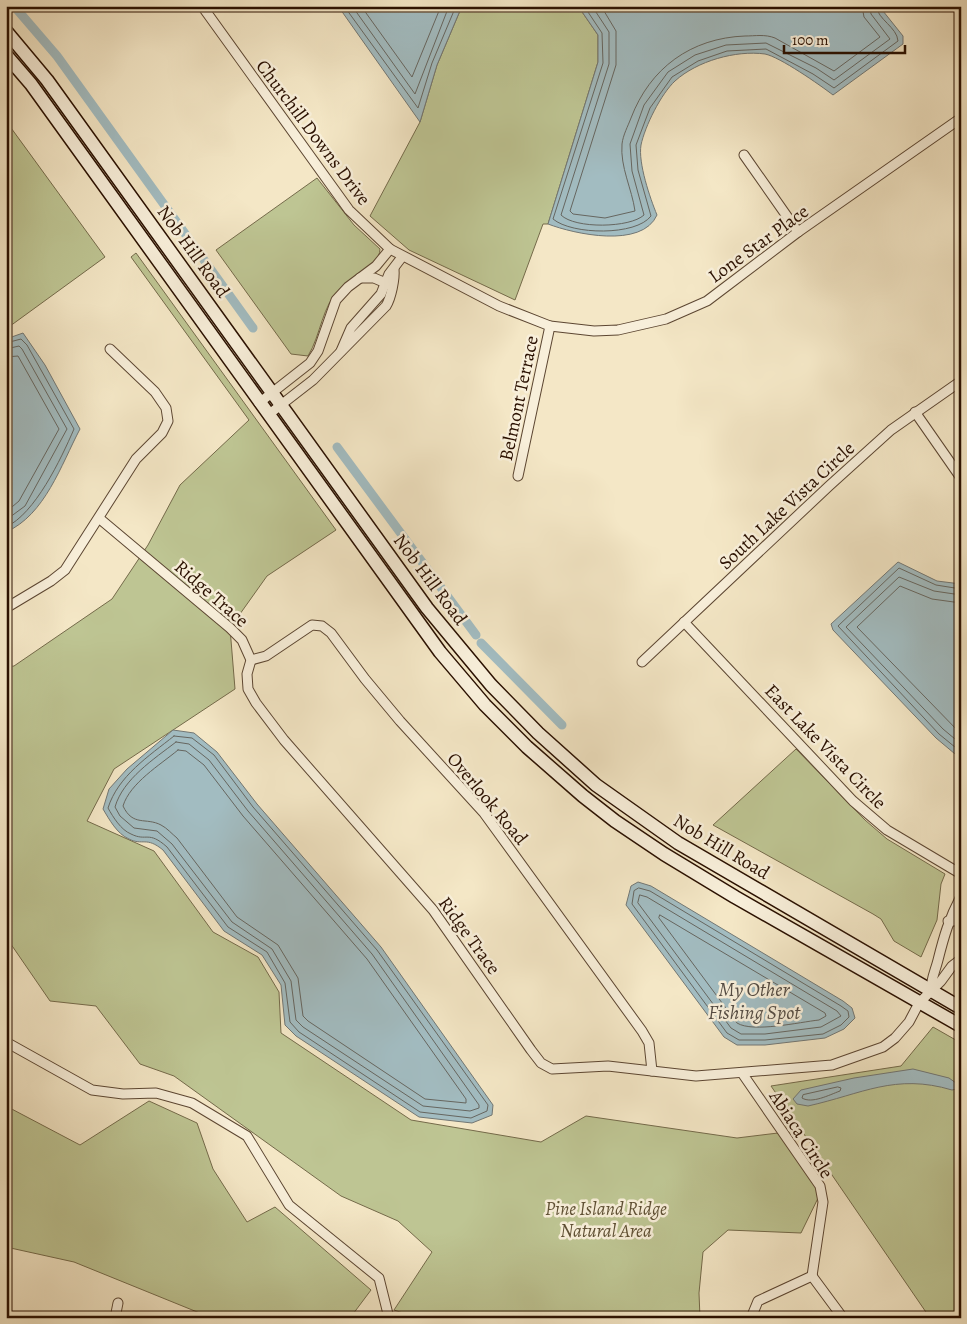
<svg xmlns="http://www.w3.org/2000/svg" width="967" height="1324" viewBox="0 0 967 1324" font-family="Alegreya,serif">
<rect width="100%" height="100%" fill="#f4e7c6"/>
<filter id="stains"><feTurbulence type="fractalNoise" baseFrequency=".004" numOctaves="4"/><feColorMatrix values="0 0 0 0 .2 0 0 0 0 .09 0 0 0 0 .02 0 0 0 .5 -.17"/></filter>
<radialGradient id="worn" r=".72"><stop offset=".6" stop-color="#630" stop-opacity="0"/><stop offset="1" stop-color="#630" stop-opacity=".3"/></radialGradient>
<g fill="#bec593" stroke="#746a4a">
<path d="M462,6h116l20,29v27l-50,162h-5l-28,76 -106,-50 -39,-34 50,-94 17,-57z"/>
<path d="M6,121l99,136 -99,72z"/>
<path d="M317,178l37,47 26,24c-1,20 -28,27 -40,40 -18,16 -19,46 -32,67l-17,-2 -75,-104z"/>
<path d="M136,253l200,277 -69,46 -37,52 5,61 -121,80 -27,52 67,30 59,81 45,25 21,35 2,41 130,87 130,22 45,-26 151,22 41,-5 43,59 -20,41 -73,-3 -25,22 -4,41 1,25h-282l-24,-8 38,-58 -34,-31 -57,-25 -167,-120 -34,-12 -44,-58 -46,-5 -44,-64v-270l8,-1 98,-67 36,-54 32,-60 69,-65 -118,-163z"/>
<path d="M796,749l69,71 22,19 58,35 -4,10 -4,36 -16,37 -27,-16 -13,-22 -8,-5 -160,-89z"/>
<path d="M933,1027l28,16v275h-31l-159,-232 130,-20z"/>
<path d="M149,1101l48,22 16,46 34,53 28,-15 96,83 -21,28h-138l-138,-56 -68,-15v-141l74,39z"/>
</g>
<g fill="#a2bcc1" stroke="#727774">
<path d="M338,6h124l-25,59 -17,57z"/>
<path d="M578,6h301l24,30v8l-70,51c-13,-10 -53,-38 -68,-41 -29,-4 -68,7 -90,27 -14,13 -30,45 -34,64 -3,18 9,53 16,70 -15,34 -83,19 -109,9l50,-162v-27z"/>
<path d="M23,333l22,32 35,64c-19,36 -35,86 -74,103v-193z"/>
<path d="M898,562l39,19 24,3v175l-25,-21 -103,-108 -2,-6z"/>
<path d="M173,730l21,3 23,19 40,52 124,143 112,158 -1,10 -20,8 -53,-6 -123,-81 -11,-11 -4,-40 -19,-30 -38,-24 -61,-81c-17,-14 -20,-4 -34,-11 -12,-5 -20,-20 -26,-30l6,-20 18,-20z"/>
<path d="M638,882l13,4 192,115 9,7 3,10 -11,11 -19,9 -60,7h-28l-13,-8 -98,-132 5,-19z"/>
<path d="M913,1069l36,9 7,5 1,6 -5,1c-57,-17 -90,4 -144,16l-11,-2 -4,-5 8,-9 53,-12z"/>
</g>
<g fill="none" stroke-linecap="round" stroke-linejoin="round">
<g stroke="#666660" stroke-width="1">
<path d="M344,6l74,102 14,-45 24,-57"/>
<path d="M352,6l63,88 34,-88"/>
<path d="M361,6l51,71 29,-71"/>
<path d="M584,6l18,27 1,30 -50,156c19,16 83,17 98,-3l-13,-46 -2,-25 14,-37 22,-31 26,-16 29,-10 39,-2 47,25 21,14 64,-47c-1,-14 -20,-21 -22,-35"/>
<path d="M592,6l17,26v32l-48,151c14,14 69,13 83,0l-12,-44 -2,-27 14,-39 24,-33 27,-17 31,-10 40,-2 50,25 18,12 56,-41 -19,-25 -1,-8"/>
<path d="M601,6l15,25v34l-46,146 3,3 32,4 30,-7c-3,-22 -15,-44 -13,-67 1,-9 6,-18 9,-26 19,-50 60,-80 114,-82 10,0 20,-2 30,2l59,33 46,-34 -16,-20 -2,-11"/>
<path d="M6,343l15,-4 6,6 47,84c-13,30 -39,85 -68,98"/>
<path d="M6,349l13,-3 3,3 45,80 -42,77 -19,14"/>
<path d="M6,357l12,-1 41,73 -40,72 -13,11"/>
<path d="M961,589l-25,-4 -37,-17 -61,58 101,108 22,18"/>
<path d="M961,595l-27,-4 -35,-14 -53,50 97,102 18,15"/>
<path d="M961,603l-29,-4 -32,-13 -43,41 104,107"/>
<path d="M174,736l18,2 22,17 39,52 124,143 111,155 -1,6 -16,7 -51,-6 -121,-80 -9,-10 -5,-39 -18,-31 -39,-25 -61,-80c-19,-17 -20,-5 -36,-13 -10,-4 -18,-17 -23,-26 10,-32 41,-52 66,-72z"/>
<path d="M176,742l13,2 20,16 39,51 124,143 107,151v3l-9,3 -47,-5 -120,-79 -7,-7 -5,-39 -19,-32 -40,-27 -60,-78 -15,-13 -23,-3 -14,-12 -5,-9c8,-28 39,-48 61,-65z"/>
<path d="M178,750l8,1 18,14 39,51 124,143 99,140v4l-41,-4 -117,-78 -5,-5 -5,-38 -20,-33 -41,-28 -60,-79c-5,-4 -10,-10 -16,-13 -15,-8 -28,2 -38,-19 7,-23 37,-41 55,-56z"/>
<path d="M639,888l11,3 191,115 7,5 1,6 -8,8 -18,9 -58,6h-26l-12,-7 -95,-129 2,-13z"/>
<path d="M640,895l7,2 190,114 4,5 -20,11 -56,7h-24l-10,-6 -93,-125z"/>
<path d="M660,915l165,98 1,3 -7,4c-19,2 -66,13 -82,3l-78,-105z"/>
<path d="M838,1087l3,1 -1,3c-11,4 -28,13 -38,7l1,-3z"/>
</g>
<g stroke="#a2bcc1" stroke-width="9">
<path d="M14,6l43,50 196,272"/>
<path d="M337,447l139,188"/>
<path d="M481,643l81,82"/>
</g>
<defs>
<g id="street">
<path d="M202,6l147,204 41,39 109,57 51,20 44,5 24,-1 48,-11 41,-18 91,-69 163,-114"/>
<path d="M744,155l54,77"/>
<path d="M360,278h14l14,6"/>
<path d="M341,351l10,-23 30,-34 8,-20 13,-17"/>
<path d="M259,403l51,-40 8,-12 18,-51 12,-13 28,-21 14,-17"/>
<path d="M915,412l46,66"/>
<path d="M268,415l45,-35 73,-74c5,-8 9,-27 8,-37"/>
<path d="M518,476l32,-150"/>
<path d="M100,519l130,109 12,12 9,20 -4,14 1,15 8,14 28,37 149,170 98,140 10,13 11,6 56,-3 88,10 136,-11 51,-18 12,-9 14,-16 10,-19 22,-22 11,-15 9,-7"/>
<path d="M6,608l45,-27 14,-11 71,-111 26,-26 6,-12 -2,-13 -11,-16 -45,-43"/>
<path d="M684,622l169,179 34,29 74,44"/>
<path d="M251,660l15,-4 46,-31 10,1 9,7 34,46 35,42 84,92 158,218 7,12 3,28"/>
<path d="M642,662l187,-176 62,-56 70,-49"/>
<path d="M948,921h13"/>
<path d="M931,991c0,-13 4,-19 7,-31 6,-24 11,-41 23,-64"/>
<path d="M6,1042l86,48 31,4 33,-1 36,10 55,33 42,69 90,73 10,40"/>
<path d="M742,1073l78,113 3,16 -11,74"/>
<path d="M812,1276l31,42"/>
<path d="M115,1318l3,-15"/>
<path d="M751,1318l7,-17 54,-25"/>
</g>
<g id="secondary">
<path d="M6,31l41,49 380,528 64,77 47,48 58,52 82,58 283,165"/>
<path d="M6,55l25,29 409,568 45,53 42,42 56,49 32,25 49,33 71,43 226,129"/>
</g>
</defs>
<use href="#street" stroke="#5c4632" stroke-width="11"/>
<use href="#secondary" stroke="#2a1000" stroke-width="15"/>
<use href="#street" stroke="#f8efda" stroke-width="9"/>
<use href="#secondary" stroke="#f8efda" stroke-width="12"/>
</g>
<g text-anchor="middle" stroke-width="5" stroke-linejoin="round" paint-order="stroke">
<g font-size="19" fill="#2a1000" stroke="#f8efda">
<text transform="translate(314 132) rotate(53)" y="7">Churchill Downs Drive</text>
<text transform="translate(758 243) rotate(-36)" y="7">Lone Star Place</text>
<text transform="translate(194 251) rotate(54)" y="7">Nob Hill Road</text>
<text transform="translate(518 398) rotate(-78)" y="7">Belmont Terrace</text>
<text transform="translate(786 505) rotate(-43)" y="7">South Lake Vista Circle</text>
<text transform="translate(431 579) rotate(53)" y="7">Nob Hill Road</text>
<text transform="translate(212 593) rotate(41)" y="7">Ridge Trace</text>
<text transform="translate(826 746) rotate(46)" y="7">East Lake Vista Circle</text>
<text transform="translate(488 798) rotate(50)" y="7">Overlook Road</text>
<text transform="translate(722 846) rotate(31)" y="7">Nob Hill Road</text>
<text transform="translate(470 935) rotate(54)" y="7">Ridge Trace</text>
<text transform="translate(802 1134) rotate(57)" y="7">Abiaca Circle</text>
</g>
<g font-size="19" font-style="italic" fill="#5e4f33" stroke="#f8efda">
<text x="606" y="1215">Pine Island Ridge<tspan x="606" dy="22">Natural Area</tspan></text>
</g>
<g font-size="20" font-style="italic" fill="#544c44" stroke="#f8efda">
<text x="754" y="996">My Other<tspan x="754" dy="23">Fishing Spot</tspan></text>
</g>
</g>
<rect width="967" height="1324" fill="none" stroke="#f4e7c6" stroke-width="25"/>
<rect x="8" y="8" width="952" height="1309" fill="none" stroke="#2a1000" stroke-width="2.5"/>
<rect x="12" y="12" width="942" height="1299" fill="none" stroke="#2a1000"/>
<path d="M784 45v8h121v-8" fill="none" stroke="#2a1000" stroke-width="2.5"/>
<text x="792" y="45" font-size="15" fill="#2a1000" stroke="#f8efda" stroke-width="4" paint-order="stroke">100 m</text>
<rect width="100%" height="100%" filter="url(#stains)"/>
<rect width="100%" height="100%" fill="url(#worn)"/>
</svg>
